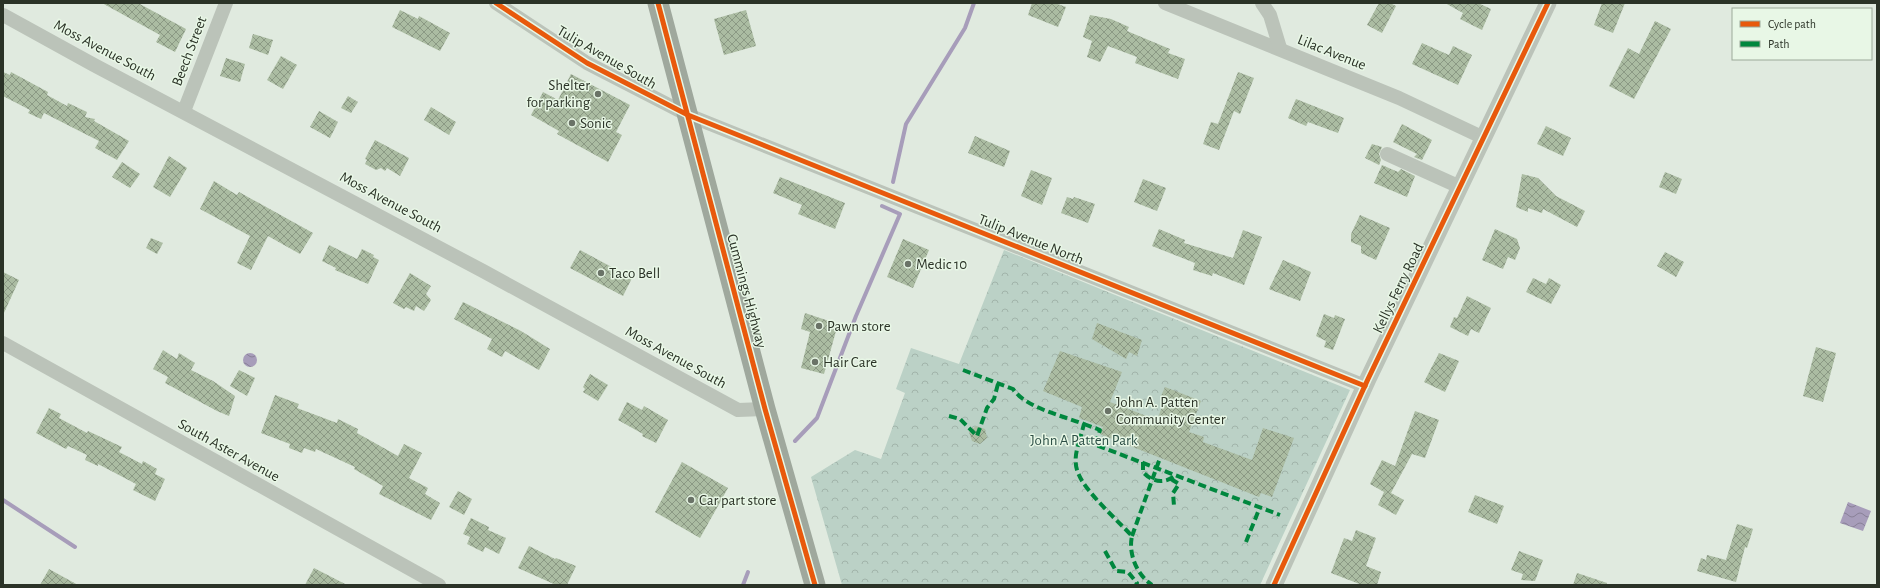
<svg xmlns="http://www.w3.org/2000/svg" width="1880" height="588" viewBox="0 0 1880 588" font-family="'Alegreya Sans',sans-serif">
<defs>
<pattern id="park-crowns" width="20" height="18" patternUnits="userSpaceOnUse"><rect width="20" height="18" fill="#bbd1c6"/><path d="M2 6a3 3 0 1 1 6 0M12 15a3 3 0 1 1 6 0" fill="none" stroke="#a1b4aa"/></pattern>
<pattern id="water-waves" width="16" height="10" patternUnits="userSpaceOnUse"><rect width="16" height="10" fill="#a79dba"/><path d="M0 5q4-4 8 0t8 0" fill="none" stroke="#888197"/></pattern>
<pattern id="building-cross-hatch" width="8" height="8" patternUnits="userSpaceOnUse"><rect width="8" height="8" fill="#abbca2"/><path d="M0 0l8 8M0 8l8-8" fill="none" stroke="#8b9984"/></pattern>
</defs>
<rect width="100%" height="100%" fill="#e0eadf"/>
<path fill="url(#park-crowns)" d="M1004,250l346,140 -90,195h-418l-31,-108 44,-27 26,9 24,-66 -9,-4 15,-41 48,16z"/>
<g fill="url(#water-waves)">
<circle cx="250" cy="360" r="7"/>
<path d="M1848,502l23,9 -8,20 -23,-8z"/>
</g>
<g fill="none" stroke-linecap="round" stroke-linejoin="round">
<g stroke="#a79dba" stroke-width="4">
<path d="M893,182l13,-58 59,-96 9,-25"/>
<path d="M795,441l22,-23 39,-102 44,-102 -18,-8"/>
<path d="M3,500l72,47"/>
<path d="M743,585l5,-13"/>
</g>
</g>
<g fill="url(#building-cross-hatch)">
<path d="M102,3h36l48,26 -11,23 -19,-10 4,-7z"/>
<path d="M1032,3h23l11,4 -8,20 -30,-12z"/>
<path d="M1379,3h11l6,3 -14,27 -15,-8z"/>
<path d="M1445,3h33l13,6 -9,21 -22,-11 3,-6z"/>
<path d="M1602,3h23l-12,30 -19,-8z"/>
<path d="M400,10l18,9 1,-3 31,17 -10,18 -48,-24z"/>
<path d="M746,10l10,36 -32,9 -10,-36z"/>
<path d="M1090,15l21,4 18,8 -2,4 43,18 -2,4 17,6 -7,20 -43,-16 2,-6 -29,-11 -8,16 -13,-5 5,-16 -9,-4z"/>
<path d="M1655,21l16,8 -37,70 -25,-13 19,-38 11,6z"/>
<path d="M253,34l20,6 -5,15 -19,-7z"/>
<path d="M1422,43l27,12 4,-9 19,9 -14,30 -46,-21z"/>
<path d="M281,56l16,9 -14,24 -16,-9z"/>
<path d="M226,58l19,6 -5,18 -20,-6z"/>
<path d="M3,72l7,3 1,-3 37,20 -1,3 20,11 1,-3 19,9 -2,5 10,2 -1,2 35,20 -12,19 -22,-12 4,-7 -55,-28 -3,6 -13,-6 2,-3 -27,-14z"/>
<path d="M1238,72l16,6 -14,36 -6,-3 -15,39 -16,-6 8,-22 7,2z"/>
<path d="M571,74l59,31 -14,27 6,3 -14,27 -51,-28 2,-3 -28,-16 12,-23 15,8z"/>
<path d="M348,96l10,6 -7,11 -10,-5z"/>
<path d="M1296,99l48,19 -6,15 -30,-11 -2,4 -18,-8z"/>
<path d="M431,107l25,15 -7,13 -25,-15z"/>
<path d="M319,111l19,11 -8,16 -20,-11z"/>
<path d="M1402,124l30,16 -10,20 -8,-3 3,-3 -24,-12z"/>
<path d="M1546,126l25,12 -8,18 -26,-12z"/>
<path d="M975,136l35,15 -6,16 -36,-14z"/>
<path d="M375,140l34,18 -9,18 -13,-8 -2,3 -4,-3 -5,2 -11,-6 2,-4 -2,-1z"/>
<path d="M1372,144l10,3 -3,7 2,6 -2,5 -14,-7z"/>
<path d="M169,156l18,12 -17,29 -17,-10z"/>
<path d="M122,162l18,12 -10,14 -18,-11z"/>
<path d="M1382,165l16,7 3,-3 14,7 -8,21 -33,-14z"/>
<path d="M1031,170l21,8 -10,27 -21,-9z"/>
<path d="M1665,172l17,7 -6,15 -17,-7z"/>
<path d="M1522,174l16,4 18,18 29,15 -8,16 -34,-18 -1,4 -14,-5v4l-12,-5z"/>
<path d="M780,177l65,26 -10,26 -37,-15 4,-9 -29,-12z"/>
<path d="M1143,179l23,9 -9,23 -23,-9z"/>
<path d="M214,181l23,14 2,-3 74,41 -13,21 -32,-18 -17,34 -14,-7 13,-27 -50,-27z"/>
<path d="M1067,197l6,2 1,-2 21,7 -7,19 -27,-10z"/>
<path d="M1360,215l30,13 -14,32 -15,-7v-7l-10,-4v-8z"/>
<path d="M1159,229l26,11 -1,3 49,15 10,-28 19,7 -18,48 -31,-12 -1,3 -19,-6 2,-7 -43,-17z"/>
<path d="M1495,229l22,10 3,9 -5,12 -7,-3 -5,12 -21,-9z"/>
<path d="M151,238l12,5 -6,11 -11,-6z"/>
<path d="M903,239l26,11 -16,38 -26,-11z"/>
<path d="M329,245l28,14 5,-10 12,6 -1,2 6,3 -11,24 -33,-14 1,-2 -14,-7z"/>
<path d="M580,250l52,28 -9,18 -53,-28z"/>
<path d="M1665,252l19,10 -8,15 -19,-11z"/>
<path d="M1283,260l28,12 -11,29 -31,-12z"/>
<path d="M3,272l16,8 -16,35z"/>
<path d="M410,273l21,13 -5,8 5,6 -7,11 -8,-5 -2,5 -8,-4 -2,2 -11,-6z"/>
<path d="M1533,278l13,6 3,-6 12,7 -10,19 -25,-12z"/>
<path d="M1467,296l24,12 -12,25 -8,-4 -3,7 -18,-9 4,-10 3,1z"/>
<path d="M463,302l58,29 29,18 -11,21 -34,-19 -3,6 -15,-8 5,-10 -38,-20z"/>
<path d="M805,313l33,11 -14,50 -23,-6 9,-36 -9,-3z"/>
<path d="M1324,314l10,4 1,-3 10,4 -12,31 -9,-3 2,-6 -10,-5z"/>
<path d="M1097,323l45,17 -5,16 -8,-4 -3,7 -34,-20z"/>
<path d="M1816,347l20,6 -13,49 -20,-6z"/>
<path d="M163,350l14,9 2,-6 16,10 -4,7 22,11 22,15 -6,20 -12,-5 -52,-28 3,-6 -15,-8z"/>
<path d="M1060,351l62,21 -12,30 47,18 8,-21 -5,-1 5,-11 36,14 -12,31 15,5 -1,5 49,18 11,-32 31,10 -22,59 -11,-4 -2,4 -159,-63 3,-7 -24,-9 3,-11 -39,-16z"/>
<path d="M1439,353l20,8 -14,31 -21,-10z"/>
<path d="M239,370l16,8 -8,18 -17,-10z"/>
<path d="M590,374l18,11 -10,16 -15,-9 2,-3 -2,-2z"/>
<path d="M275,395l24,9 -2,4 40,15 1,-4 20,10 -1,4 41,23 6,-12 18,9 -13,25 19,10 -3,6 15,9 -9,17 -52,-26 4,-8 -29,-17 1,-2 -39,-18 -1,3 -11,-4 -2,5 -13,-5 1,-4 -29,-11z"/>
<path d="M627,402l15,8 2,-4 24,14 -12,23 -14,-7 1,-2 -25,-14z"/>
<path d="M49,408l12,6 -2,4 28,15 1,-2 34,16 -3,5 23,12 1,-3 14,8 -2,5 10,5 -10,22 -22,-11 3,-6 -38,-20v2l-13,-6 2,-5 -19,-9 -2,3 -30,-16z"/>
<path d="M1415,411l24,9 -14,38 -13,-4 -21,39 13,7 -8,15 -18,-10 6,-13 -14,-8 12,-24 13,6z"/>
<path d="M976,426l9,3 2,9 -7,6 -8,-3 -3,-9z"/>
<path d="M682,462l46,26 -28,50 -45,-26z"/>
<path d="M458,491l14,8 -8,16 -15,-8z"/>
<path d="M1475,495l29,11 -7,18 -29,-12z"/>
<path d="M471,518l18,9 -1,3 18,8 -7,16 -14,-7 -2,5 -16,-8 3,-7 -7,-3z"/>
<path d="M1737,524l16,5 -6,19 -2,-1 -9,35 -39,-11 4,-13 5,2 1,-5 19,5z"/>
<path d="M1356,530l20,8 -10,28 15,6 -4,13h-15l-31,-12 13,-35 8,3z"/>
<path d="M529,546l26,13 1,-1 20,8 -9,19h-11l-38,-17z"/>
<path d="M1519,551l24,9 -8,21 -14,-1 2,-6 -12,-4z"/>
<path d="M314,568l33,17h-42z"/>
<path d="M49,569l29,16h-38z"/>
<path d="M1577,573l30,10v2h-34z"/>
</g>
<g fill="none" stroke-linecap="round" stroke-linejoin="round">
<g stroke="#bbc3b9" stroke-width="14">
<path d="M496,3l91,60 101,52 677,271"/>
<path d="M1165,3l234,95 85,40"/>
<path d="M1262,3l8,12 10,33"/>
<path d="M3,15l91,50 389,206 255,139 27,-1"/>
<path d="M184,111l42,-108"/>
<path d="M1387,154l73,33"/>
<path d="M3,343l436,242"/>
</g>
<path stroke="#bbc3b9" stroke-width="17" d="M1274,585l94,-206 180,-376"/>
<path stroke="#9fa89d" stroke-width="21" d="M658,3l107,406 50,176"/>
<g stroke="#00873e" stroke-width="4" stroke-dasharray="8 4" stroke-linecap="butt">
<path d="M963,370l50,19c13,19 50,27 71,35l-4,15 200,76"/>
<path d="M949,416l11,3 17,17 10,-28 7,-9 4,-15"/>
<path d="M1084,424l16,6 -5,15"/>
<path d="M1080,439c-4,12 -7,24 -1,36 7,17 39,46 53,61 -4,18 5,39 20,49"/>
<path d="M1143,462v10c10,11 22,12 33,3"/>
<path d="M1171,479l8,5 -6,9 1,13"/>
<path d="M1132,536l28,-78"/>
<path d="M1246,542l14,-35"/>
<path d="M1105,551l11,20 12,1 9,11 -1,2"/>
</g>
<defs>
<g id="cycleway">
<path d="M496,3l91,60 101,52 677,271"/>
<path d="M658,3l107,406 50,176"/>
<path d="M1274,585l94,-206 180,-376"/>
</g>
</defs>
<use href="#cycleway" stroke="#e8f7e6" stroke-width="8"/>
<use href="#cycleway" stroke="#e8590c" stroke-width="5"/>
</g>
<g fill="#6a7367" stroke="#e8f7e6" stroke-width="1.5">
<circle cx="598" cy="94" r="4"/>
<circle cx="572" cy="123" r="4"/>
<circle cx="908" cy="264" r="4"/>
<circle cx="601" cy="273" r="4"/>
<circle cx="819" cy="326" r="4"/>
<circle cx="815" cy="362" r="4"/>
<circle cx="1108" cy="411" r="4"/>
<circle cx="691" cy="500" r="4"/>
</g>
<g text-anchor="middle" stroke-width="3" stroke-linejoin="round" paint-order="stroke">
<g font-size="15" fill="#2b3327" stroke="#e8f7e6">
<text transform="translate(105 50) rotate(28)" y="5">Moss Avenue South</text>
<text transform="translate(189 51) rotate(-69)" y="5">Beech Street</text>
<text transform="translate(1332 52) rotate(22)" y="5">Lilac Avenue</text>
<text transform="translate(607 57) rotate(30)" y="5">Tulip Avenue South</text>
<text transform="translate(391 202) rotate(28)" y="5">Moss Avenue South</text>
<text transform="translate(1031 239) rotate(22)" y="5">Tulip Avenue North</text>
<text transform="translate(1398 288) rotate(-64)" y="5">Kellys Ferry Road</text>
<text transform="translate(747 291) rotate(75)" y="5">Cummings Highway</text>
<text transform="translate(676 357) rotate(29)" y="5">Moss Avenue South</text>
<text transform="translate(229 450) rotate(29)" y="5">South Aster Avenue</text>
</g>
<g font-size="15" fill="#2b3327" stroke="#e8f7e6" text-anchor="start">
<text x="590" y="90" text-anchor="end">Shelter<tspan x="590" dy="17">for parking</tspan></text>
<text x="580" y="128">Sonic</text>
<text x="916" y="269">Medic 10</text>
<text x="609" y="278">Taco Bell</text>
<text x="827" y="331">Pawn store</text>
<text x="823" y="367">Hair Care</text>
<text x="1116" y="407">John A. Patten<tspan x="1116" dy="17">Community Center</tspan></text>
<text x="699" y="505">Car part store</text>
</g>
<g font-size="15" fill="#2d4f46" stroke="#e8f7e6">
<text x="1084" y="445">John A Patten Park</text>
</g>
</g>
<rect width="1880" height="588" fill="none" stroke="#2b3327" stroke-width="8"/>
<rect x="1732" y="8" width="140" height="52" fill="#e8f7e6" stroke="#9ca99a"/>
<rect x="1740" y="21" width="20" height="6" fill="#e8590c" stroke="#9ca99a"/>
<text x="1768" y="28" font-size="12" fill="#2b3327">Cycle path</text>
<rect x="1740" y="41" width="20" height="6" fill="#00873e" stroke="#9ca99a"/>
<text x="1768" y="48" font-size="12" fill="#2b3327">Path</text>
</svg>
